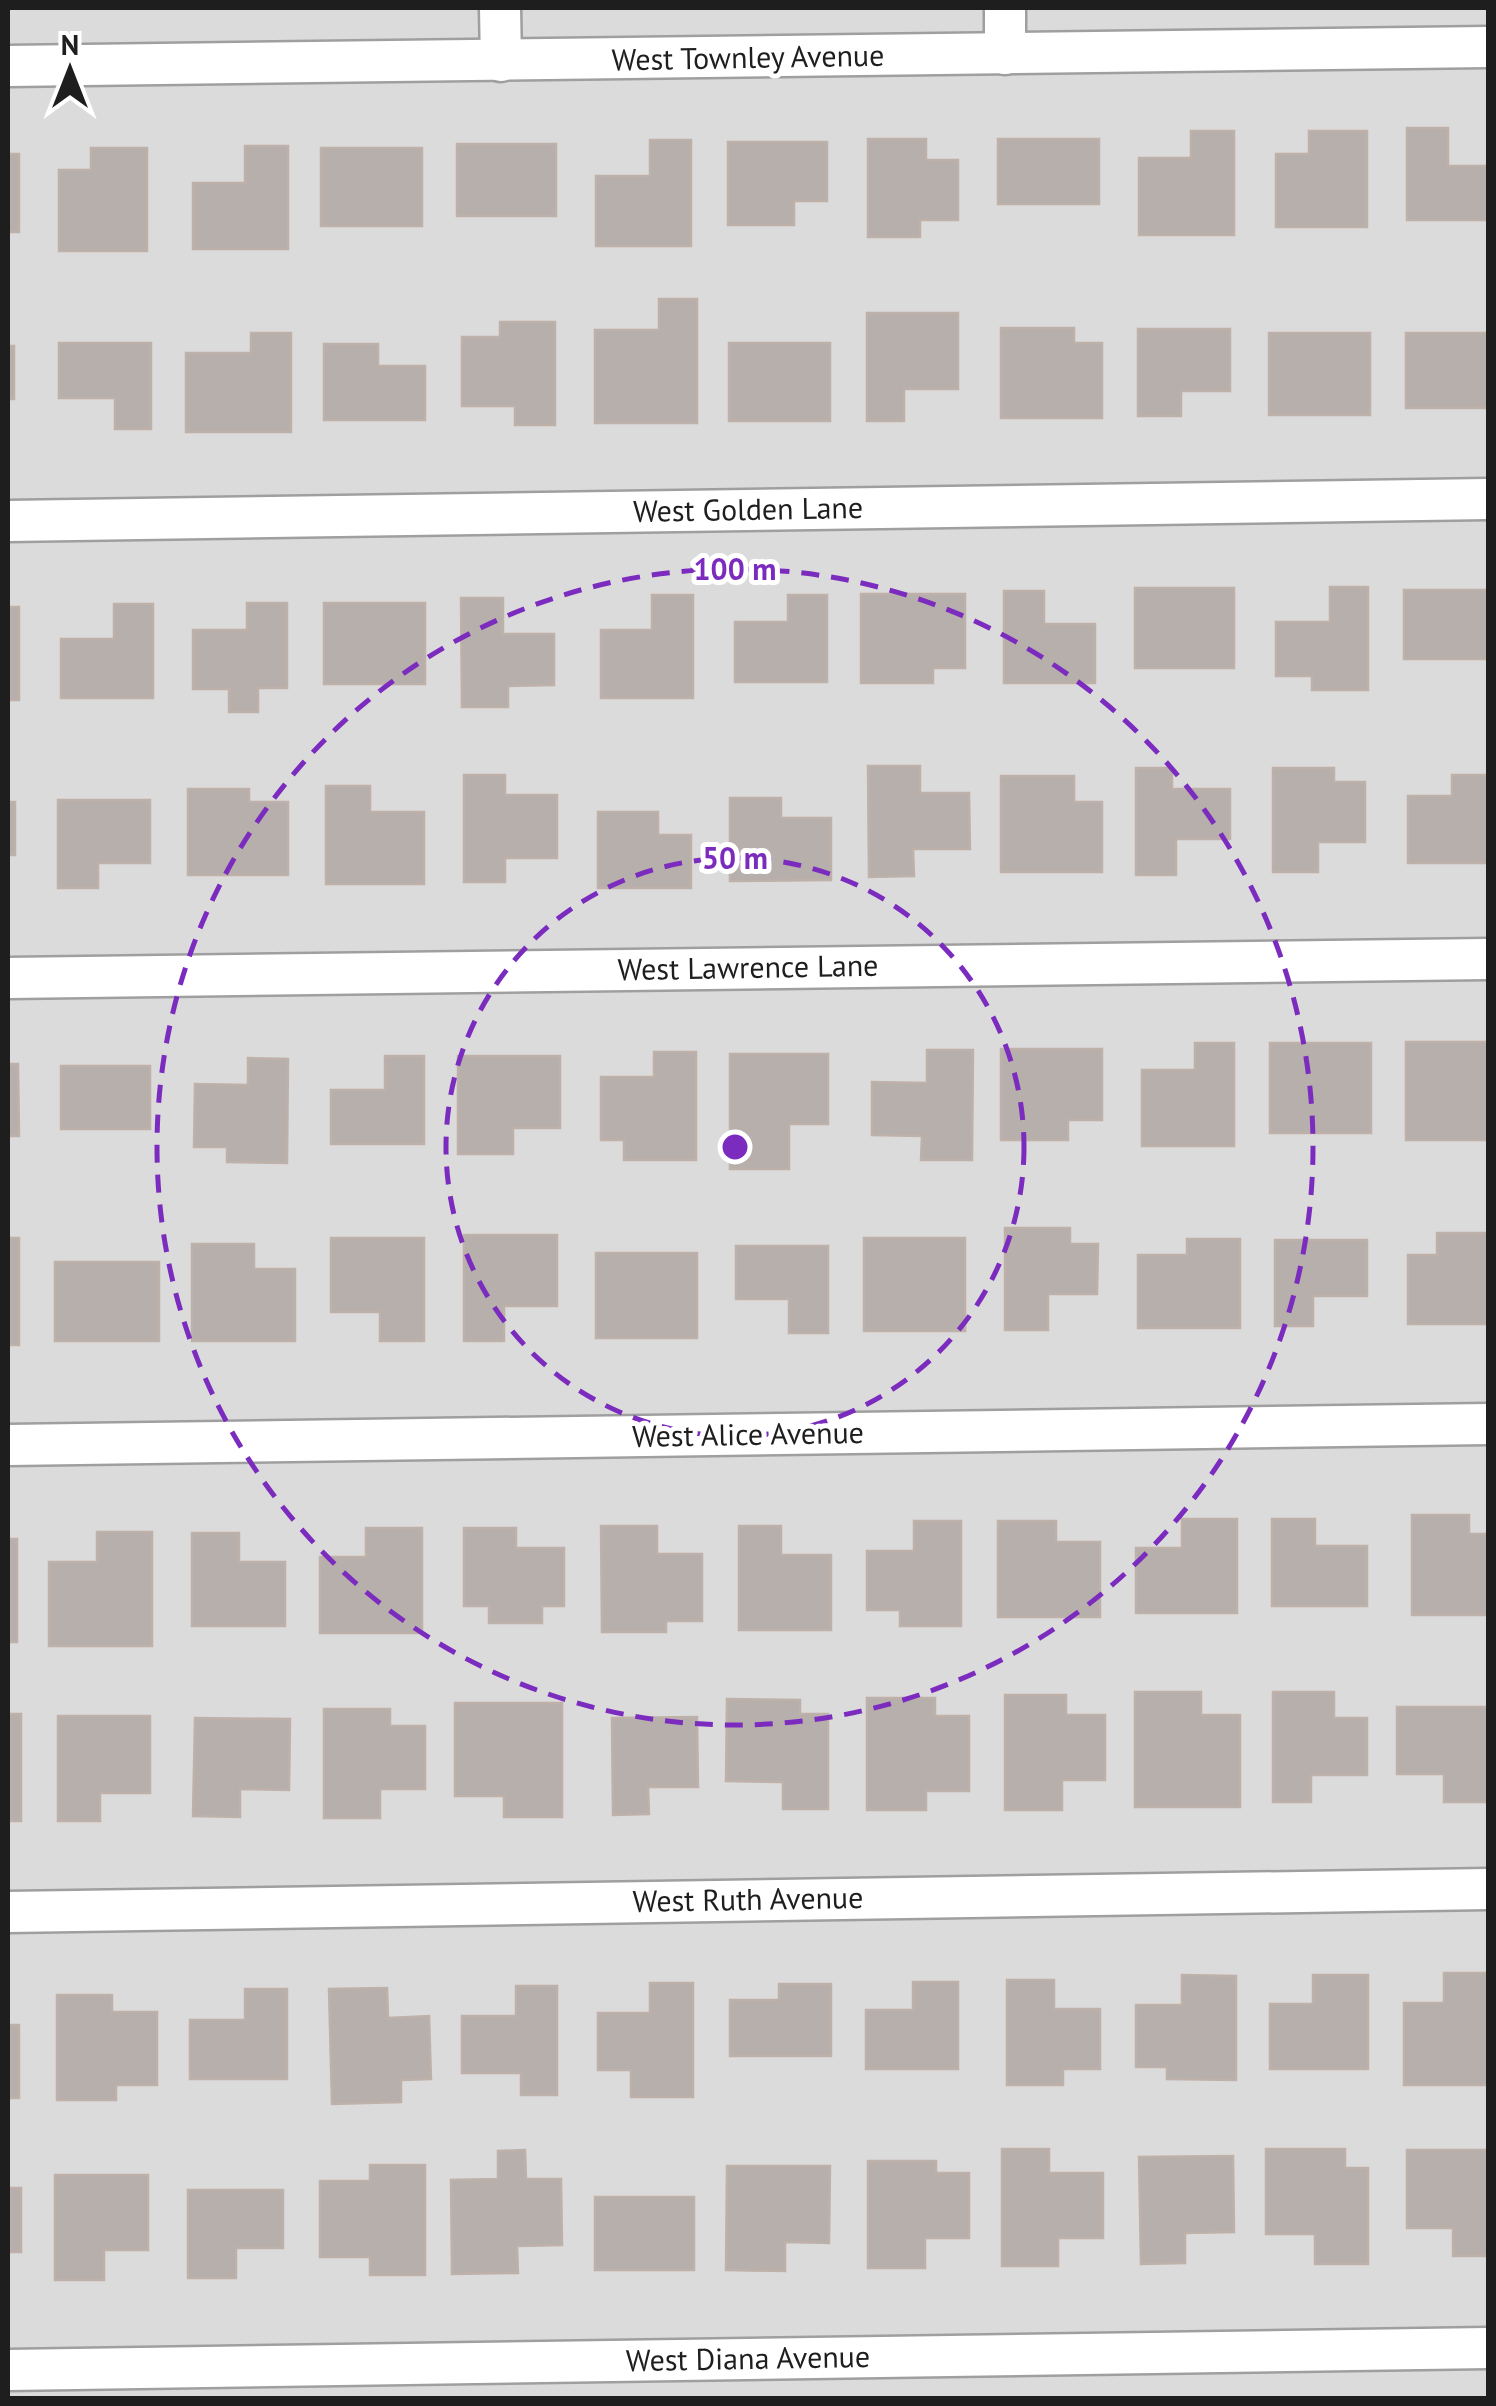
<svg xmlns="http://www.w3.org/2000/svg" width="1496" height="2406" viewBox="0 0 1496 2406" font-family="'PT Sans',sans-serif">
<rect width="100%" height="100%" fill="#eeeae5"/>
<rect fill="#dcdbdb" x="8" y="8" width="1480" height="2390"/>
<g fill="#b7afab" stroke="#beb1a9" stroke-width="2.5">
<path d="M1407,128h41v38h40v54h-81z"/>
<path d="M1191,131h43v104h-95v-77h52z"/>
<path d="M1309,131h58v96h-91v-73h33z"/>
<path d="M868,139h58v21h32v60h-38v17h-52z"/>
<rect x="998" y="139" width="101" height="65"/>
<path d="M650,140h41v106h-95v-70h54z"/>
<path d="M728,142h99v59h-33v24h-66z"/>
<rect x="457" y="144" width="99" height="72"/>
<path d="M245,146h43v103h-95v-66h52z"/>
<path d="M91,148h56v103h-88v-81h32z"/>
<rect x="321" y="148" width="101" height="78"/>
<rect x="8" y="154" width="11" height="78"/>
<path d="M659,299h38v124h-102v-93h64z"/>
<path d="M867,313h91v76h-54v32h-37z"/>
<path d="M500,322h55v103h-40v-19h-53v-69h38z"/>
<path d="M1001,328h73v15h28v75h-101z"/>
<path d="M1138,329h92v62h-49v25h-43z"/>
<path d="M251,333h40v99h-105v-79h65z"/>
<rect x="1269" y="333" width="101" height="82"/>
<rect x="1406" y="333" width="82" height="75"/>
<path d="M59,343h92v86h-36v-31h-56z"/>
<rect x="729" y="343" width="101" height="78"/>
<path d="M324,344h54v22h47v54h-101z"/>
<rect x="8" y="346" width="6" height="53"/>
<path d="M1330,587h38v103h-56v-14h-36v-54h54z"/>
<rect x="1135" y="588" width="99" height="80"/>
<rect x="1404" y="590" width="84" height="69"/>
<path d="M1004,591h40v33h51v59h-91z"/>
<path d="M861,594h104v74h-32v15h-72z"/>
<path d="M652,595h41v103h-92v-68h51z"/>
<path d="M788,595h39v87h-92v-60h53z"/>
<path d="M461,598h42v36h51v51l-46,1v21h-46z"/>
<path d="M247,603h40v85h-29v24h-29v-23h-36v-59h54z"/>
<rect x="324" y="603" width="101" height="81"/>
<path d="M114,604h39v94h-92v-59h53z"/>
<rect x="8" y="607" width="11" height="93"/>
<path d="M868,766h52v27h49l1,56h-57l1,27 -45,1z"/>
<path d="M1136,768h36v21h58v50h-54v36h-40z"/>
<path d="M1273,768h61v14h31v60h-47v30h-45z"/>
<path d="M464,775h41v20h52v63h-52v24h-41z"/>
<path d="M1452,775h36v88h-80v-67h44z"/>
<path d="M1001,776h73v26h28v70h-101z"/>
<path d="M326,786h44v26h54v72h-98z"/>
<path d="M188,789h61v13h39v73h-100z"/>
<path d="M730,798h51v20h50v62l-101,1z"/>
<path d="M58,800h92v63h-52v25h-40z"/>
<rect x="8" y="802" width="7" height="53"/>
<path d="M598,812h60v23h33v53h-93z"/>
<rect x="1406" y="1042" width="82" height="98"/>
<path d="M1195,1043h39v103h-92v-76h53z"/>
<rect x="1270" y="1043" width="101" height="90"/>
<path d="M1001,1049h101v71h-34v20h-67z"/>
<path d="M927,1050h46l-1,110h-51l1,-24 -50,-1v-53l55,1z"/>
<path d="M654,1052h42v108h-72v-20h-23v-63h53z"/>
<path d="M730,1054h98v70h-39v45h-59z"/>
<path d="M385,1056h39v88h-93v-54h54z"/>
<path d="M458,1056h102v72h-47v26h-55z"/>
<path d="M248,1058l40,1 -1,104 -60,-1v-15h-33l1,-63 53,1z"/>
<path d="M8,1064h10l1,72h-11z"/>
<rect x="61" y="1066" width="89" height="63"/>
<path d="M1005,1228h65v16h28l-1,50h-49v36h-43z"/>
<path d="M1437,1233h51v91h-80v-69h29z"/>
<path d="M464,1235h93v71h-53v35h-40z"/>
<rect x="8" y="1238" width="11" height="107"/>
<path d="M331,1238h93v103h-44v-29h-49z"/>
<rect x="864" y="1238" width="101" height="93"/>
<path d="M1187,1239h53v89h-102v-73h49z"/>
<path d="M1275,1240h92v56h-54v30h-38z"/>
<path d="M192,1244h62v25h41v72h-103z"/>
<path d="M736,1246h92v87h-39v-34h-53z"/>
<rect x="596" y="1253" width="101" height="85"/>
<rect x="55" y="1262" width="104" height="79"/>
<path d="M1412,1515h57v19h19v81h-76z"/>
<path d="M1182,1519h55v94h-101v-65h46z"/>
<path d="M1272,1519h43v27h52v60h-95z"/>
<path d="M914,1521h47v105h-61v-16h-33v-59h47z"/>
<path d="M998,1521h58v21h44v75h-102z"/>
<path d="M601,1526h56v28h45v67h-36v11h-64z"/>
<path d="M739,1526h42v29h50v75h-92z"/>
<path d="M366,1528h56v105h-102v-76h46z"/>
<path d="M464,1528h52v20h48v58h-22v17h-53v-17h-25z"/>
<path d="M97,1532h55v114h-103v-84h48z"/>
<path d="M192,1533h47v29h46v64h-93z"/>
<rect x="8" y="1539" width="9" height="103"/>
<path d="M1135,1692h66v23h39v92h-105z"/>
<path d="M1273,1692h61v26h33v57h-56v27h-38z"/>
<path d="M1005,1695h61v20h39v65h-43v30h-57z"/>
<path d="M867,1698h68v18h34v75h-43v19h-59z"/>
<path d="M727,1699l73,1v14h28v95h-45v-27l-57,-1z"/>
<path d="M455,1703h107v114h-58v-21h-49z"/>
<path d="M1397,1707h91v95h-44v-28h-47z"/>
<path d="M324,1709h66v17h35v63h-45v29h-56z"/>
<rect x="8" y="1714" width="13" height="107"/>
<path d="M58,1716h92v77h-50v28h-42z"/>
<path d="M697,1717l1,70h-50l1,27 -36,1 -1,-97z"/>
<path d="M195,1718l95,1 -1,71 -49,-1v28l-47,-1z"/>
<path d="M1444,1973h44v112h-84v-82h40z"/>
<path d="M1182,1975l54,1v104l-69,-1v-12h-31v-62h46z"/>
<path d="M1313,1975h55v94h-98v-65h43z"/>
<path d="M1007,1980h47v29h46v60h-37v16h-56z"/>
<path d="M913,1982h45v87h-92v-59h47z"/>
<path d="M650,1983h43v114h-62v-27h-33v-57h52z"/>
<path d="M779,1984h52v72h-101v-56h49z"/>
<path d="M516,1986h41v109h-36v-22h-59v-57h54z"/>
<path d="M387,1988l1,30 41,-2 2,63 -30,1v22l-69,2 -3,-115z"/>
<path d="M245,1989h42v90h-97v-59h55z"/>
<path d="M57,1995h55v17h45v73h-41v15h-59z"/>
<rect x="8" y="2025" width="11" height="73"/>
<path d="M1002,2149h47v24h54v65h-45v28h-56z"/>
<path d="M1266,2149h79v19h23v96h-53v-30h-49z"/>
<path d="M525,2150l1,29h35l1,66 -45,1 1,27 -66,1 -1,-94 47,-1v-28z"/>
<path d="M1407,2150h81v106h-35v-28h-46z"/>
<path d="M1233,2156l1,76 -49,1v30l-44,1 -2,-107z"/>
<path d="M868,2161h68v12h33v65h-44v30h-57z"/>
<path d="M370,2165h55v110h-55v-18h-50v-76h50z"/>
<path d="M727,2166h103l-1,77 -44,-1v29l-59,-1z"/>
<path d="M55,2175h93v75h-44v30h-49z"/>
<rect x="8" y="2188" width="13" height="64"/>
<path d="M188,2190h95v58h-47v30h-48z"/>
<rect x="595" y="2197" width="99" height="73"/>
</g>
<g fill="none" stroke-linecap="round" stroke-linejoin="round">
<defs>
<g id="minor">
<path d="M500,8l1,53"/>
<path d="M1005,54v-46"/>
<path d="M8,66l1480,-19"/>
<path d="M8,521l1480,-22"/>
<path d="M8,978l1480,-19"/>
<path d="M8,1445l1480,-21"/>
<path d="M8,1912l1480,-23"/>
<path d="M8,2370l1480,-22"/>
</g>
</defs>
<use href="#minor" stroke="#9f9f9f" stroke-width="45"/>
<use href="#minor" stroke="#fff" stroke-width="40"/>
</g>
<g fill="none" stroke="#7b2cbf" stroke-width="5" stroke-dasharray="18 12">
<circle cx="735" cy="1147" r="289"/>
<circle cx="735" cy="1147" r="578"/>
</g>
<g text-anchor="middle" stroke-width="10" stroke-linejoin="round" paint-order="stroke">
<g font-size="30" fill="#1e1e1e" stroke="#fff">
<text transform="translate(748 58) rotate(-1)" y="10">West Townley Avenue</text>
<text transform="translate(748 510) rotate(-1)" y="10">West Golden Lane</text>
<text transform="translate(748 968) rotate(-1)" y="10">West Lawrence Lane</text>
<text transform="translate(748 1435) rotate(-1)" y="10">West Alice Avenue</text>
<text transform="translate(748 1900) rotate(-1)" y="10">West Ruth Avenue</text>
<text transform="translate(748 2359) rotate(-1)" y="10">West Diana Avenue</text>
</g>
</g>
<circle cx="735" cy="1147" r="15" fill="#7b2cbf" stroke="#fff" stroke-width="5"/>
<g font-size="30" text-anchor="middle" font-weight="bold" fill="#7b2cbf" stroke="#fff" stroke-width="10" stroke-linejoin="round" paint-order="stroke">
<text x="735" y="580">100 m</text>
<text x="735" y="869">50 m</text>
</g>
<rect width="1496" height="2406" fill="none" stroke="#1e1e1e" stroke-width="20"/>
<g transform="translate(70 70)" stroke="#ffffff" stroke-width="8" paint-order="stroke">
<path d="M0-8L18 38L0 25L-18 38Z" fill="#1e1e1e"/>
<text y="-15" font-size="28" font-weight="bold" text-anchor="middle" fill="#1e1e1e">N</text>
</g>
</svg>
